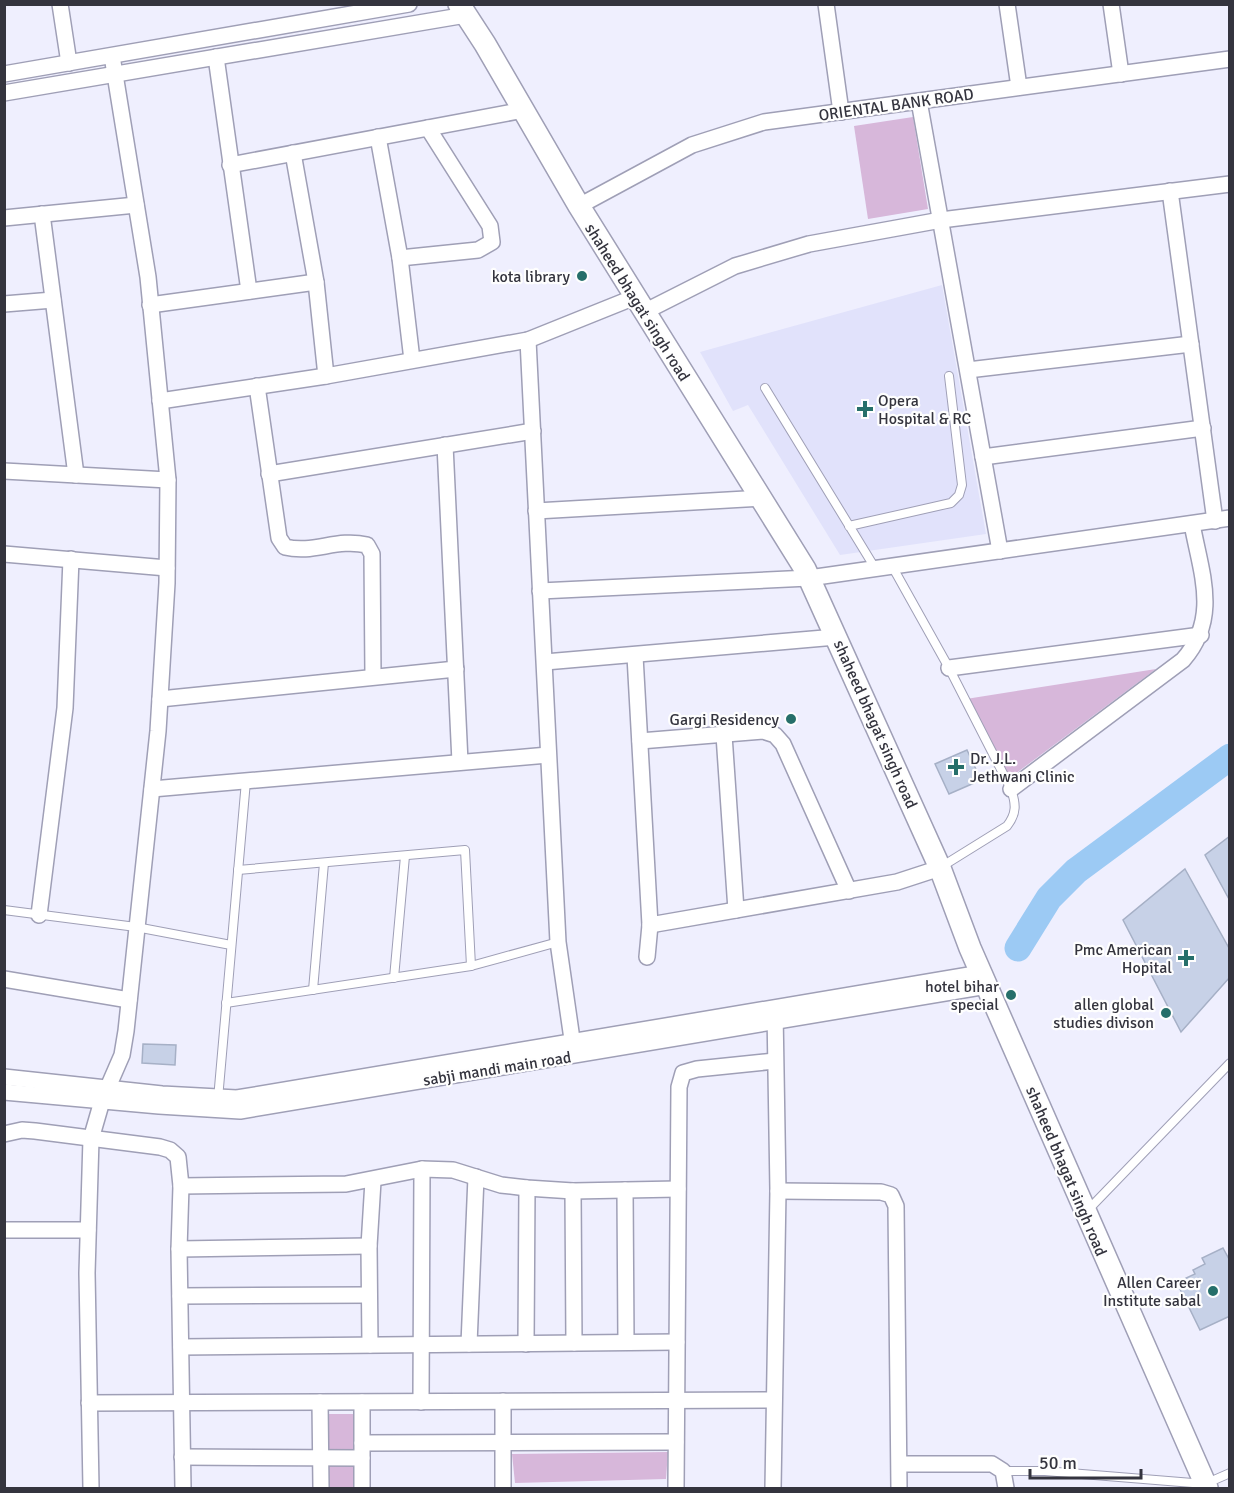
<svg xmlns="http://www.w3.org/2000/svg" width="1234" height="1493" viewBox="0 0 1234 1493" font-family="Signika,sans-serif">
<rect width="100%" height="100%" fill="#efeffe"/>
<path fill="#e1e2fb" d="M942,285l44,249 -146,21 -92,-150 -15,6 -33,-59z"/>
<g fill="#d7b7da">
<path d="M913,117l15,92 -60,10 -14,-93z"/>
<path d="M1156,669l-149,111 -41,-81z"/>
<path d="M325,1414h32v74h-31z"/>
<path d="M668,1452l-2,27 -151,4 -3,-29z"/>
</g>
<g fill="none" stroke-linecap="round" stroke-linejoin="round">
<path stroke="#9ccaf4" stroke-width="27" d="M1018,948l31,-50 27,-27 154,-114"/>
</g>
<g fill="#c7d1e7" stroke="#a6b0c6" stroke-width="1.5">
<path d="M967,750l14,30 -32,14 -14,-30z"/>
<path d="M1230,836v65l-25,-46z"/>
<path d="M1185,869l45,81v27l-49,55 -58,-112z"/>
<path d="M143,1044l33,1 -1,20 -33,-2z"/>
<path d="M1223,1248l7,13v55l-30,14 -20,-41 9,-5 -3,-6 9,-4 -2,-4 12,-6 -3,-6z"/>
</g>
<g fill="none" stroke-linecap="round" stroke-linejoin="round">
<defs>
<g id="lane">
<path d="M765,388l110,180"/>
<path d="M849,526l102,-23 8,-8 3,-10 -13,-109"/>
<path d="M892,566l57,102 62,121c5,15 6,24 -4,37l-66,41"/>
<path d="M238,870l227,-20 6,116"/>
<path d="M4,910l132,17 95,18"/>
<path d="M394,978l11,-122"/>
<path d="M313,990l11,-127"/>
<path d="M226,1003l245,-37 87,-24"/>
<path d="M218,1099l28,-318"/>
<path d="M1087,1211l143,-148"/>
<path d="M1003,1471h42l160,13 25,-11"/>
</g>
<g id="street">
<path d="M60,4l9,59"/>
<path d="M826,4l15,108"/>
<path d="M1007,4l12,83"/>
<path d="M1111,4l10,70"/>
<path d="M216,57l33,234"/>
<path d="M4,74l405,-70"/>
<path d="M4,93l462,-78"/>
<path d="M919,101l81,450"/>
<path d="M378,137l22,121 12,102"/>
<path d="M293,153l23,129 10,94"/>
<path d="M230,165l294,-55"/>
<path d="M1170,191l45,330"/>
<path d="M579,206l113,-61 72,-23 466,-63"/>
<path d="M42,214l34,261"/>
<path d="M4,218l132,-13"/>
<path d="M400,258l78,-8 14,-8 -2,-16 -62,-98"/>
<path d="M4,304l49,-4"/>
<path d="M150,305l166,-23"/>
<path d="M644,312l91,-46 74,-22 132,-24 289,-36"/>
<path d="M528,340l30,602 16,111"/>
<path d="M968,370l223,-26"/>
<path d="M257,386l22,152 6,9c29,7 51,-9 82,-2l5,9 1,122"/>
<path d="M160,401l166,-25 202,-36 107,-43"/>
<path d="M445,445l15,317"/>
<path d="M983,457l220,-29"/>
<path d="M4,471l164,9"/>
<path d="M269,474l264,-43"/>
<path d="M536,511l227,-13"/>
<path d="M4,554l163,14"/>
<path d="M540,591l269,-13 421,-60"/>
<path d="M635,656l15,269 -3,32"/>
<path d="M545,662l291,-25"/>
<path d="M949,668l252,-33"/>
<path d="M160,699l296,-30"/>
<path d="M724,735l12,175"/>
<path d="M640,741l123,-10 12,4 8,9 66,147"/>
<path d="M152,789l396,-34"/>
<path d="M1011,789l172,-129c37,-42 18,-87 9,-136"/>
<path d="M39,915l26,-207 6,-149"/>
<path d="M650,925l247,-43 43,-14"/>
<path d="M4,979l125,21"/>
<path d="M4,1077l158,17 75,4 744,-125"/>
<path d="M4,1092l155,14 81,5 747,-125"/>
<path d="M4,1134l18,-4 13,1 125,16 10,3 8,7 3,29 -2,63 4,239"/>
<path d="M181,1186l165,-2 76,-15 31,1 48,15 26,3 46,3 105,-2"/>
<path d="M625,1190l1,152"/>
<path d="M573,1191l1,152"/>
<path d="M778,1191l103,1 10,3 5,11 3,282"/>
<path d="M4,1230h84"/>
<path d="M179,1249l190,-3"/>
<path d="M180,1296l189,-1"/>
<path d="M469,1344l7,-167"/>
<path d="M526,1344l1,-156"/>
<path d="M370,1345l-1,-99 4,-65"/>
<path d="M181,1347l496,-5"/>
<path d="M503,1401v87"/>
<path d="M320,1402l1,86"/>
<path d="M362,1402v86"/>
<path d="M421,1402l1,-233"/>
<path d="M89,1403l685,-3"/>
<path d="M362,1443l314,-1"/>
<path d="M182,1457l180,1"/>
<path d="M900,1464h92l11,7 3,17"/>
<path d="M91,1488l-4,-215 4,-134 11,-38 20,-46 4,-24 32,-300 9,-148 1,-103 -20,-203 -36,-221"/>
<path d="M676,1488l3,-401 4,-14 14,-4 78,-8"/>
<path d="M773,1488l5,-297 -3,-179"/>
</g>
<path id="secondary" d="M459,4l26,40 94,162 226,363 135,299 30,80 237,540"/>
</defs>
<use href="#lane" stroke="#9f9fb6" stroke-width="10"/>
<use href="#street" stroke="#9f9fb6" stroke-width="18"/>
<use href="#secondary" stroke="#9f9fb6" stroke-width="24"/>
<use href="#lane" stroke="#fff" stroke-width="8"/>
<use href="#street" stroke="#fff" stroke-width="15"/>
<use href="#secondary" stroke="#fff" stroke-width="21"/>
</g>
<g fill="#266f6a" stroke="#fefefe" stroke-width="2">
<circle cx="582" cy="276" r="6"/>
<path d="M862 400h6v6h6v6h-6v6h-6v-6h-6v-6h6z"/>
<circle cx="791" cy="719" r="6"/>
<path d="M953 758h6v6h6v6h-6v6h-6v-6h-6v-6h6z"/>
<path d="M1183 949h6v6h6v6h-6v6h-6v-6h-6v-6h6z"/>
<circle cx="1011" cy="995" r="6"/>
<circle cx="1166" cy="1013" r="6"/>
<circle cx="1213" cy="1291" r="6"/>
</g>
<g text-anchor="middle" stroke-width="4.5" stroke-linejoin="round" paint-order="stroke">
<g font-size="16" fill="#34343e" stroke="#fefefe">
<text transform="translate(896 104) rotate(-8)" y="6">ORIENTAL BANK ROAD</text>
<text transform="translate(638 302) rotate(58)" y="6">shaheed bhagat singh road</text>
<text transform="translate(876 724) rotate(66)" y="6">shaheed bhagat singh road</text>
<text transform="translate(497 1068) rotate(-9)" y="6">sabji mandi main road</text>
<text transform="translate(1067 1171) rotate(67)" y="6">shaheed bhagat singh road</text>
</g>
<g font-size="16" fill="#34343e" stroke="#fefefe" text-anchor="end">
<text x="570" y="282">kota library</text>
<text x="878" y="406" text-anchor="start">Opera<tspan x="878" dy="18">Hospital &amp; RC</tspan></text>
<text x="779" y="725">Gargi Residency</text>
<text x="970" y="764" text-anchor="start">Dr. J.L.<tspan x="970" dy="18">Jethwani Clinic</tspan></text>
<text x="1172" y="955">Pmc American<tspan x="1172" dy="18">Hopital</tspan></text>
<text x="999" y="992">hotel bihar<tspan x="999" dy="18">special</tspan></text>
<text x="1154" y="1010">allen global<tspan x="1154" dy="18">studies divison</tspan></text>
<text x="1201" y="1288">Allen Career<tspan x="1201" dy="18">Institute sabal</tspan></text>
</g>
</g>
<rect width="1234" height="1493" fill="none" stroke="#34343e" stroke-width="12"/>
<path d="M1030 1469v9h111v-9" fill="none" stroke="#34343e" stroke-width="3"/>
<text x="1039" y="1469" font-size="18" fill="#34343e" stroke="#fefefe" stroke-width="4.5" paint-order="stroke">50 m</text>
</svg>
